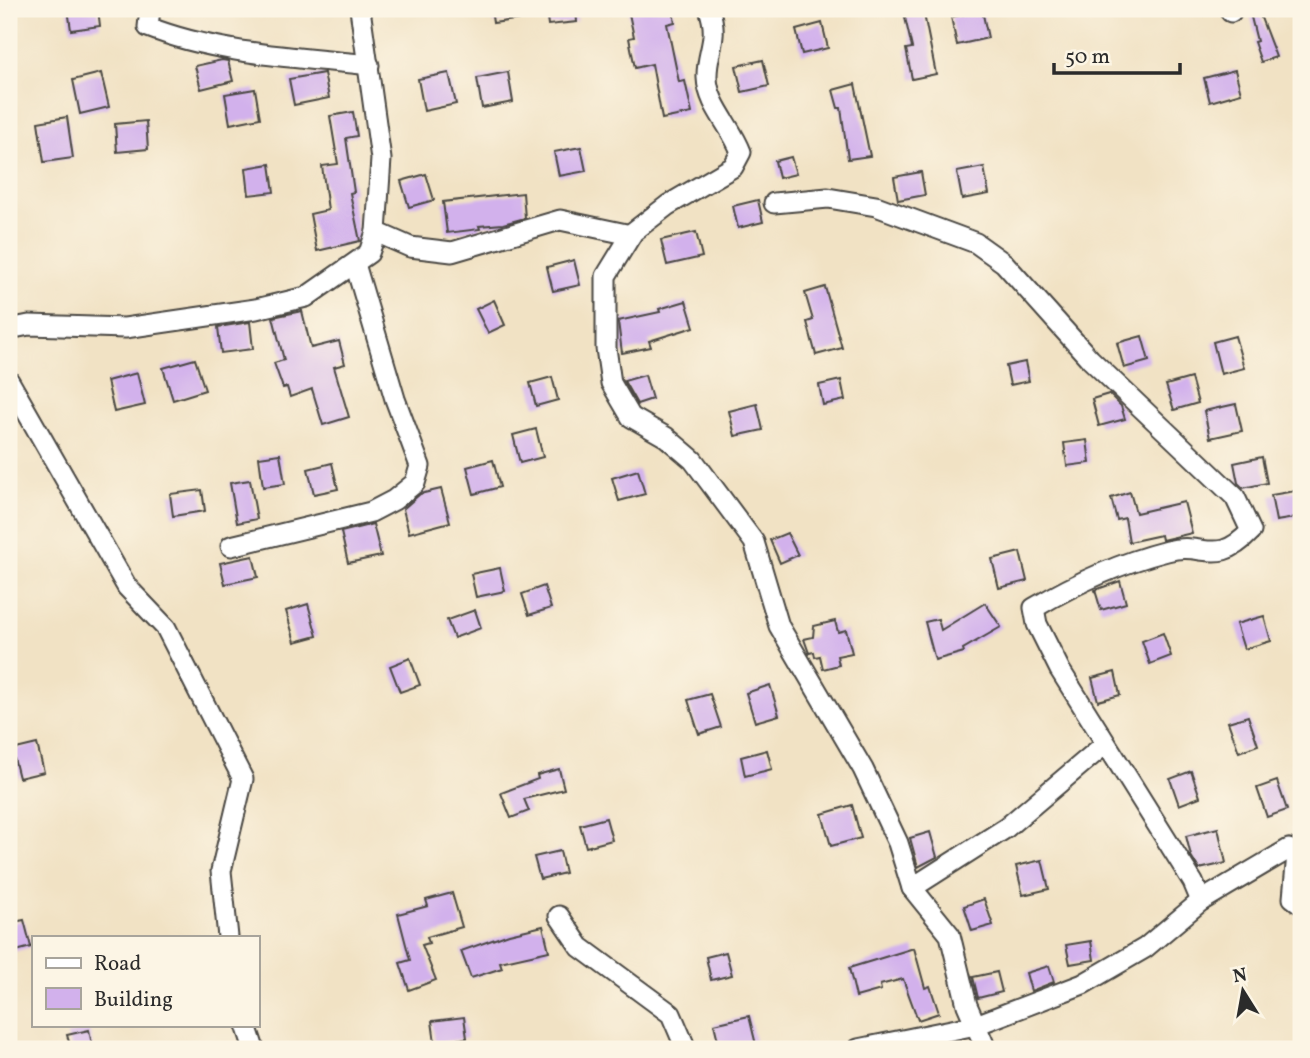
<svg xmlns="http://www.w3.org/2000/svg" width="1310" height="1058" viewBox="0 0 1310 1058" font-family="Vollkorn,serif">
<rect width="100%" height="100%" fill="#fcf5e5"/>
<filter id="ink" filterUnits="userSpaceOnUse"><feTurbulence type="fractalNoise" baseFrequency=".0143" numOctaves="2"/><feDisplacementMap in="SourceGraphic" scale="14" xChannelSelector="R" yChannelSelector="G"/><feConvolveMatrix kernelMatrix="1 2 1 2 8 2 1 2 1" color-interpolation-filters="sRGB"/></filter>
<filter id="wash" filterUnits="userSpaceOnUse"><feTurbulence type="fractalNoise" baseFrequency=".00686" numOctaves="4" result="noise"/><feDisplacementMap in="SourceGraphic" scale="28" xChannelSelector="R" yChannelSelector="G"/><feGaussianBlur stdDeviation="1.57" result="paint"/><feColorMatrix in="noise" values="0 0 0 0 0 0 0 0 0 0 0 0 0 0 0 0 0 1.4 0 .05"/><feComposite in="paint" operator="in"/></filter>
<g filter="url(#wash)">
<rect width="100%" height="100%" fill="#f1e2c4"/>
<g id="blocks">
<g fill="#d2b1ec">
<path d="M68,9h30l2,17 -29,4z"/>
<path d="M491,9h45l1,8 -44,6z"/>
<path d="M546,9h30l1,13 -29,3z"/>
<path d="M628,9h44l3,13 -8,2 12,58 6,-1 7,32 -30,6 -10,-55 -17,4 -6,-30 5,-1z"/>
<path d="M903,9h20l13,65 -24,5 -6,-30 6,-1z"/>
<path d="M982,10l6,28 -31,7 -6,-28z"/>
<path d="M1258,10l18,47 -15,5 -7,-20 3,-1 -7,-28z"/>
<path d="M822,23l6,25 -26,6 -6,-24z"/>
<path d="M222,60l6,1 5,20 -32,8 -6,-23z"/>
<path d="M763,60l6,26 -27,6 -6,-26z"/>
<path d="M1235,70l6,23 -31,9 -6,-24z"/>
<path d="M508,72l5,30 -31,6 -5,-30z"/>
<path d="M101,73l8,34 -29,7 -7,-34z"/>
<path d="M324,73l5,25 -35,7 -5,-26z"/>
<path d="M449,73l7,31 -32,7 -6,-32z"/>
<path d="M855,84l15,72 -22,3 -7,-51h-3l-5,-18z"/>
<path d="M255,89l5,29 -30,6 -5,-30z"/>
<path d="M353,112l4,24 -11,2 8,54 -4,1 10,48 -43,10 -7,-37 18,-4 -6,-44 16,-2 -8,-48z"/>
<path d="M67,117l6,41 -29,4 -6,-40z"/>
<path d="M146,121l2,28 -31,3 -2,-28z"/>
<path d="M581,147l5,24 -27,5 -5,-24z"/>
<path d="M791,157l5,17 -17,4 -4,-17z"/>
<path d="M270,164l4,28 -25,3 -3,-27z"/>
<path d="M984,167l5,27 -27,5 -5,-27z"/>
<path d="M921,172l4,23 -27,5 -4,-23z"/>
<path d="M426,174l8,26 -25,7 -8,-26z"/>
<path d="M523,193l2,25 -22,6 -24,2 1,3 -33,4 -4,-31z"/>
<path d="M758,200l5,22 -25,6 -5,-22z"/>
<path d="M696,232l6,25 -35,8 -6,-25z"/>
<path d="M574,260l6,25 -27,6 -6,-24z"/>
<path d="M825,287l17,61 -26,7 -9,-33 6,-2 -8,-27z"/>
<path d="M494,300l11,25 -17,8 -12,-24z"/>
<path d="M686,301l8,26 -45,14 2,6 -29,6 -4,-32 42,-9 -1,-3z"/>
<path d="M302,311l9,37 28,-7 6,23 -11,3 15,50 -26,8 -11,-36 -22,8 -3,-10 -4,1 -9,-25 10,-3 -11,-43z"/>
<path d="M250,322l3,27 -32,4 -3,-26z"/>
<path d="M1142,336l7,25 -25,7 -7,-25z"/>
<path d="M1235,336l9,32 -23,6 -8,-32z"/>
<path d="M195,359l10,31 -32,10 -10,-32z"/>
<path d="M1025,362l4,19 -19,4 -4,-19z"/>
<path d="M137,373l8,32 -31,7 -7,-31z"/>
<path d="M645,375l7,24 -15,5 -13,-23z"/>
<path d="M552,377l6,23 -22,6 -6,-23z"/>
<path d="M1191,378l7,25 -24,7 -8,-25z"/>
<path d="M841,380l4,20 -22,5 -4,-20z"/>
<path d="M1109,394l12,12 4,13 -26,7 -7,-27z"/>
<path d="M757,404l6,26 -28,6 -6,-25z"/>
<path d="M1236,404l6,27 -32,7 -6,-27z"/>
<path d="M536,429l7,28 -23,6 -7,-28z"/>
<path d="M1087,440l3,23 -23,3 -3,-23z"/>
<path d="M280,454l5,30 -22,3 -4,-30z"/>
<path d="M1262,457l5,26 -24,5 -5,-5 -4,-20z"/>
<path d="M493,460l7,27 -26,7 -7,-27z"/>
<path d="M332,463l6,26 -24,5 -6,-25z"/>
<path d="M638,470l7,24 -26,7 -7,-23z"/>
<path d="M250,480l7,39 -20,4 -7,-40z"/>
<path d="M441,489l9,33 -41,11 -6,-24 17,-15z"/>
<path d="M202,490l3,21 -32,5 -3,-22z"/>
<path d="M1301,490v27l-25,4 -5,-26z"/>
<path d="M1130,492l6,21 48,-11 8,31 -30,7 -1,-5 -32,7 -4,-24 -8,2 -6,-22z"/>
<path d="M373,524l8,32 -33,7 -7,-31z"/>
<path d="M787,533l11,22 -18,8 -10,-23z"/>
<path d="M1020,552l7,29 -28,7 -7,-29z"/>
<path d="M253,556l5,21 -33,7 -5,-21z"/>
<path d="M500,568l5,23 -29,6 -5,-23z"/>
<path d="M1120,581l6,22 -25,7 -6,-20z"/>
<path d="M544,586l7,22 -22,7 -7,-21z"/>
<path d="M985,603l16,24 -38,22 1,3 -29,8 -10,-38 13,-3 3,11z"/>
<path d="M308,604l9,32 -22,6 -9,-31z"/>
<path d="M475,610l6,18 -27,10 -7,-18z"/>
<path d="M1264,616l7,25 -27,8 -8,-25z"/>
<path d="M835,621l3,11 8,-2 6,23 -15,3 2,9 -16,4 -3,-13 -5,1 -1,-5 -5,1 -5,-14 9,-2 1,-11z"/>
<path d="M1163,633l8,23 -21,8 -8,-23z"/>
<path d="M410,658l10,27 -20,7 -10,-26z"/>
<path d="M1115,672l5,23 -22,6 -6,-23z"/>
<path d="M770,685l9,30 -24,7 -9,-29z"/>
<path d="M710,694l11,33 -22,7 -11,-34z"/>
<path d="M1248,716l10,29 -19,7 -11,-30z"/>
<path d="M37,744l7,28 -25,6 -7,-28z"/>
<path d="M767,750l5,19 -27,7 -4,-19z"/>
<path d="M559,769l5,20 -40,10 5,12 -18,7 -10,-25 37,-14 -1,-4z"/>
<path d="M1191,771l9,26 -21,8 -9,-26z"/>
<path d="M1277,781l10,29 -20,7 -10,-29z"/>
<path d="M852,805l9,33 -30,8 -9,-32z"/>
<path d="M606,818l6,22 -26,7 -6,-22z"/>
<path d="M1218,828l8,35 -27,6 -8,-13 -5,-20z"/>
<path d="M930,832l7,25 -19,10 -8,-29z"/>
<path d="M560,851l5,22 -25,6 -6,-22z"/>
<path d="M1042,860l7,29 -26,6 -7,-29z"/>
<path d="M452,893l10,34 -35,10 2,6 -7,2 14,35 -27,10 -9,-27 10,-3 -12,-46 30,-8 -2,-6z"/>
<path d="M984,899l9,26 -21,6 -8,-25z"/>
<path d="M24,920l7,27 -22,6v-30z"/>
<path d="M543,926l6,25 -49,11 2,6 -31,10 -10,-27 48,-17z"/>
<path d="M1091,941l3,19 -24,4 -4,-19z"/>
<path d="M914,948l11,40 5,-2 9,27 -21,7 -15,-41 -23,6 1,5 -25,7 -7,-29z"/>
<path d="M726,952l6,23 -21,5 -5,-23z"/>
<path d="M1049,966l5,16 -23,9 -5,-18z"/>
<path d="M997,972l5,20 -24,6 -5,-21z"/>
<path d="M749,1016l8,33h-37l-6,-25z"/>
<path d="M464,1017l3,21 -32,5 -3,-22z"/>
<path d="M89,1030l4,19h-22l-4,-14z"/>
</g>
</g>
</g>
<g filter="url(#ink)">
<use href="#blocks" fill-opacity="0" stroke="#494642" stroke-width="2"/>
<g fill="none" stroke-linecap="round" stroke-linejoin="round">
<defs>
<g id="minor">
<path d="M150,9l-2,18c68,27 148,30 221,38"/>
<path d="M360,9l21,150 -5,73 34,15 42,5 108,-32 71,15"/>
<path d="M709,9c11,30 -3,43 -2,69 1,27 25,49 34,74l-8,15 -65,38 -35,27 -27,44v72l5,35 20,34 35,20 27,23 61,82 25,84 84,143 35,74 14,45 38,47 17,70 19,44"/>
<path d="M1230,9l1,3"/>
<path d="M774,203l54,-5 48,8 100,37 28,20 86,96 145,138 16,34c-35,37 -47,10 -84,20 -47,12 -91,32 -133,57l3,16 23,46 133,212 8,19"/>
<path d="M9,329l20,-4 96,3 131,-19 50,-12 63,-44 7,-21"/>
<path d="M9,381l118,206 39,41 77,151 -22,92 7,66"/>
<path d="M231,546l140,-34 23,-12 21,-17 5,-17 -25,-67 -40,-135"/>
<path d="M912,888l94,-60 98,-83"/>
<path d="M559,916l21,31 91,67 15,35"/>
<path d="M246,1025l8,24"/>
<path d="M858,1049l118,-24 107,-41 62,-36 56,-47 88,-52 8,5 -4,44 8,6"/>
</g>
</defs>
<use href="#minor" stroke="#494642" stroke-width="23"/>
<use href="#minor" stroke="#fff" stroke-width="19"/>
</g>
</g>
<rect width="1310" height="1058" fill="none" stroke="#fcf5e5" stroke-width="35"/>
<rect x="32" y="936" width="228" height="91" fill="#fcf5e5" stroke="#a8a49b" stroke-width="2"/>
<rect x="46" y="958" width="35" height="10" fill="#ffffff" stroke="#a8a49b" stroke-width="2"/>
<text x="94" y="970" font-size="21" fill="#2b2b2b">Road</text>
<rect x="46" y="988" width="35" height="21" fill="#d2b1ec" stroke="#a8a49b" stroke-width="2"/>
<text x="94" y="1006" font-size="21" fill="#2b2b2b">Building</text>
<g transform="translate(1243 991) rotate(349)" stroke="#fcf5e5" stroke-width="5" paint-order="stroke">
<path d="M0-5L12 26L0 18L-12 26Z" fill="#2b2b2b"/>
<text y="-10" font-size="19" font-weight="bold" text-anchor="middle" fill="#2b2b2b">N</text>
</g>
<path d="M1054 63v10h126v-10" fill="none" stroke="#2b2b2b" stroke-width="3.5"/>
<text x="1065" y="63" font-size="21" fill="#2b2b2b" stroke="#fcf5e5" stroke-width="5" paint-order="stroke">50 m</text>
</svg>
